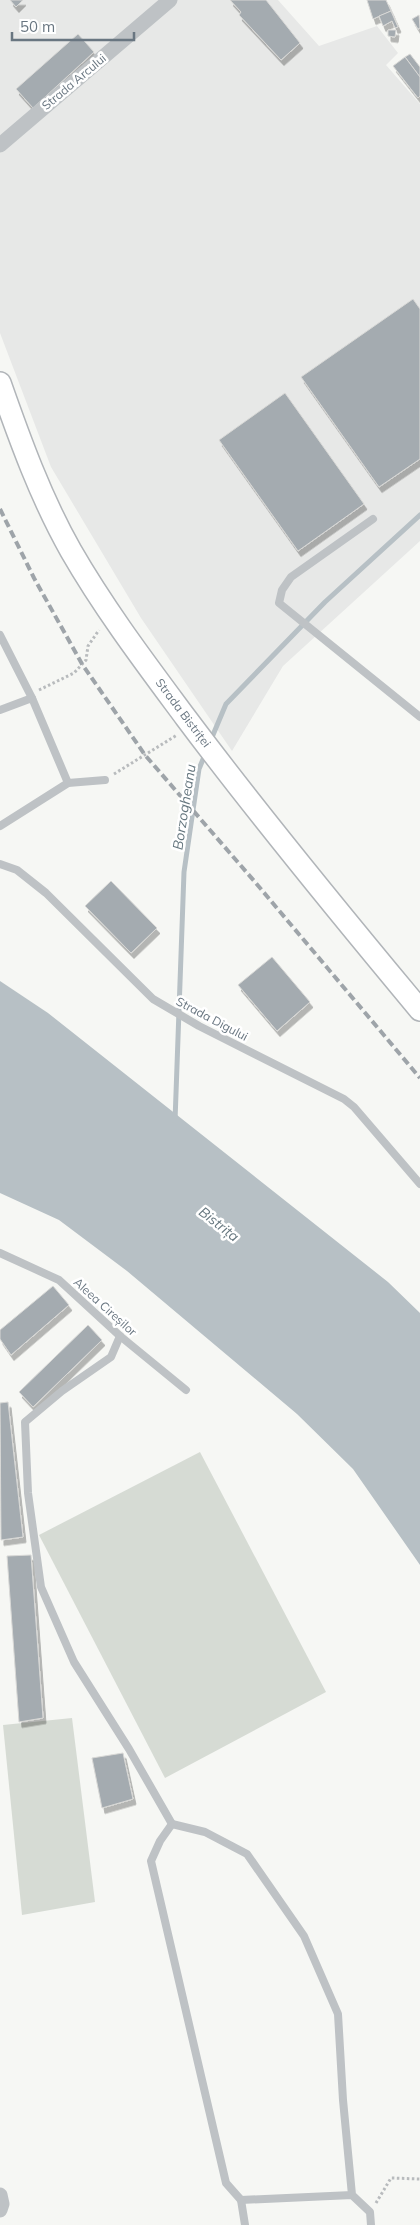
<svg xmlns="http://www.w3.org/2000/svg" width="420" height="2225" viewBox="0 0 420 2225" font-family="Mulish,sans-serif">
<defs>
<filter id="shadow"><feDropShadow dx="3" dy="5.5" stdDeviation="0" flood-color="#0004"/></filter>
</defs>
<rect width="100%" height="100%" fill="#f6f7f4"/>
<path fill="#e7e8e7" d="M0,0h278l41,46 58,-20 21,27 -12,12 34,39v437l-137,125 -51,85 -91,-133 -90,-151 -51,-134z"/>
<g fill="#d6dbd4">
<path d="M200,1452l126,240 -161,86 -126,-243z"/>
<path d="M72,1718l23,184 -73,13 -19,-190z"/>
</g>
<path fill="#b7c0c5" d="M0,981l48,32 340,269 32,31v252l-67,-96 -56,-55 -170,-143 -68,-51 -59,-27z"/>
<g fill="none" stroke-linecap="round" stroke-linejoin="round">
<g stroke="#b7c0c5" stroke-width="5">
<path d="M210,742l16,-38 99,-102 95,-87"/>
<path d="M175,1121l9,-249 15,-103 7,-17"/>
</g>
</g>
<g fill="#a4abb0" stroke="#d8d8d6" filter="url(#shadow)">
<path d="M10,0h13l-7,7z"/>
<path d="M230,0h36l34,43 -19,17 -42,-45 2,-3z"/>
<path d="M367,0h19l5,11 -18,8z"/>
<path d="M391,11l7,16 -3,1 -3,-7 -9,5 -4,-10z"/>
<path d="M419,15l1,13 -2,1 -6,-10z"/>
<path d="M388,30h8l-1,7 -7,-1z"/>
<path d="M78,34l16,18 -61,56 -17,-19z"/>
<path d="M410,54l10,13v10l-15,-20z"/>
<path d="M405,57l15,20v19l-2,2 -25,-32z"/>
<path d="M413,299l7,10v150l-41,28 -78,-110z"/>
<path d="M285,393l79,111 -66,47 -79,-111z"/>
<path d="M111,881l46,47 -26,25 -46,-47z"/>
<path d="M272,957l38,45 -33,29 -39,-46z"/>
<path d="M53,1286l16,19 -58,50 -11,-16v-9z"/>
<path d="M88,1325l14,15 -69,67 -14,-15z"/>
<path d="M8,1402l15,135 -22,3 -1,-137z"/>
<path d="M31,1555l12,163 -24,4 -12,-166z"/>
<path d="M123,1753l10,46 -31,9 -10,-50z"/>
</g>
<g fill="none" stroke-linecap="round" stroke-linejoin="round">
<defs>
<path id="secondary" d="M0,383c20,57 41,115 71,168 34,59 75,113 115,167 75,100 154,196 234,292"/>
</defs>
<use href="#secondary" stroke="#b1b5b9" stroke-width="24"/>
<g stroke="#b8bbbd" stroke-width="3" stroke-dasharray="2.5 2.5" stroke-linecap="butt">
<path d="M39,690l35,-17 12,-13 2,-14 11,-16"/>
<path d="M114,774l63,-39"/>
<path d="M376,2203l15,-25 29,1"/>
</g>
<g stroke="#bec2c5" stroke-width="8">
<path d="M373,519l-82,58 -9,13 -3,13 141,114"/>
<path d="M0,635l32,63"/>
<path d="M0,710l32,-12 36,85"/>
<path d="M0,826l68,-43 37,-3"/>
<path d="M0,864l17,6 29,23 107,106 46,27 145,73 10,8 66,77"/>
<path d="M0,1253l59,27 61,56 66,54"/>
<path d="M120,1336l-9,21 -49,34 -37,31 3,71 13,94 33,75 55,87 43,75"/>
<path d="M352,2195l-9,-95 -5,-86 -34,-78 -57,-82 -42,-22 -33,-8 -12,17 -9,20 75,322 15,17 111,-5 18,17 1,13"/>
<path d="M241,2200l4,25"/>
</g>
<g stroke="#bec2c5" stroke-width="15">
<path d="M0,145l170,-145"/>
<path d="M0,2195l2,9 -2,6"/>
</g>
<use href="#secondary" stroke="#fff" stroke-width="21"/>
<path stroke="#9ea4a9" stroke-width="4" stroke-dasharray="8 4" stroke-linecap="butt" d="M0,509l34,69 48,86 63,91 110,127 165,196"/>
</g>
<g text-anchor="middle" stroke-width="5" stroke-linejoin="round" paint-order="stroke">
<g font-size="12" fill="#697681" stroke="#fff">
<text transform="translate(74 82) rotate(-40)" y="4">Strada Arcului</text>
<text transform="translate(183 713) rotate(53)" y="4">Strada Bistriței</text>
<text transform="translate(212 1019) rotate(28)" y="4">Strada Digului</text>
<text transform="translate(105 1307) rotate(42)" y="4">Aleea Cireșilor</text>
</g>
<g font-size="14" font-style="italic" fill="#65767e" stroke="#fff">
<text transform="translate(184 807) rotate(-81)" y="5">Borzogheanu</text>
<text transform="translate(219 1224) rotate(38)" y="5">Bistrița</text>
</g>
</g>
<path d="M12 32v8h122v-8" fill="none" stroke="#697681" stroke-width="2.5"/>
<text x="20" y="32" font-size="15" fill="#697681" stroke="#ffffff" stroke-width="4" paint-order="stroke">50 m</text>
</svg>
